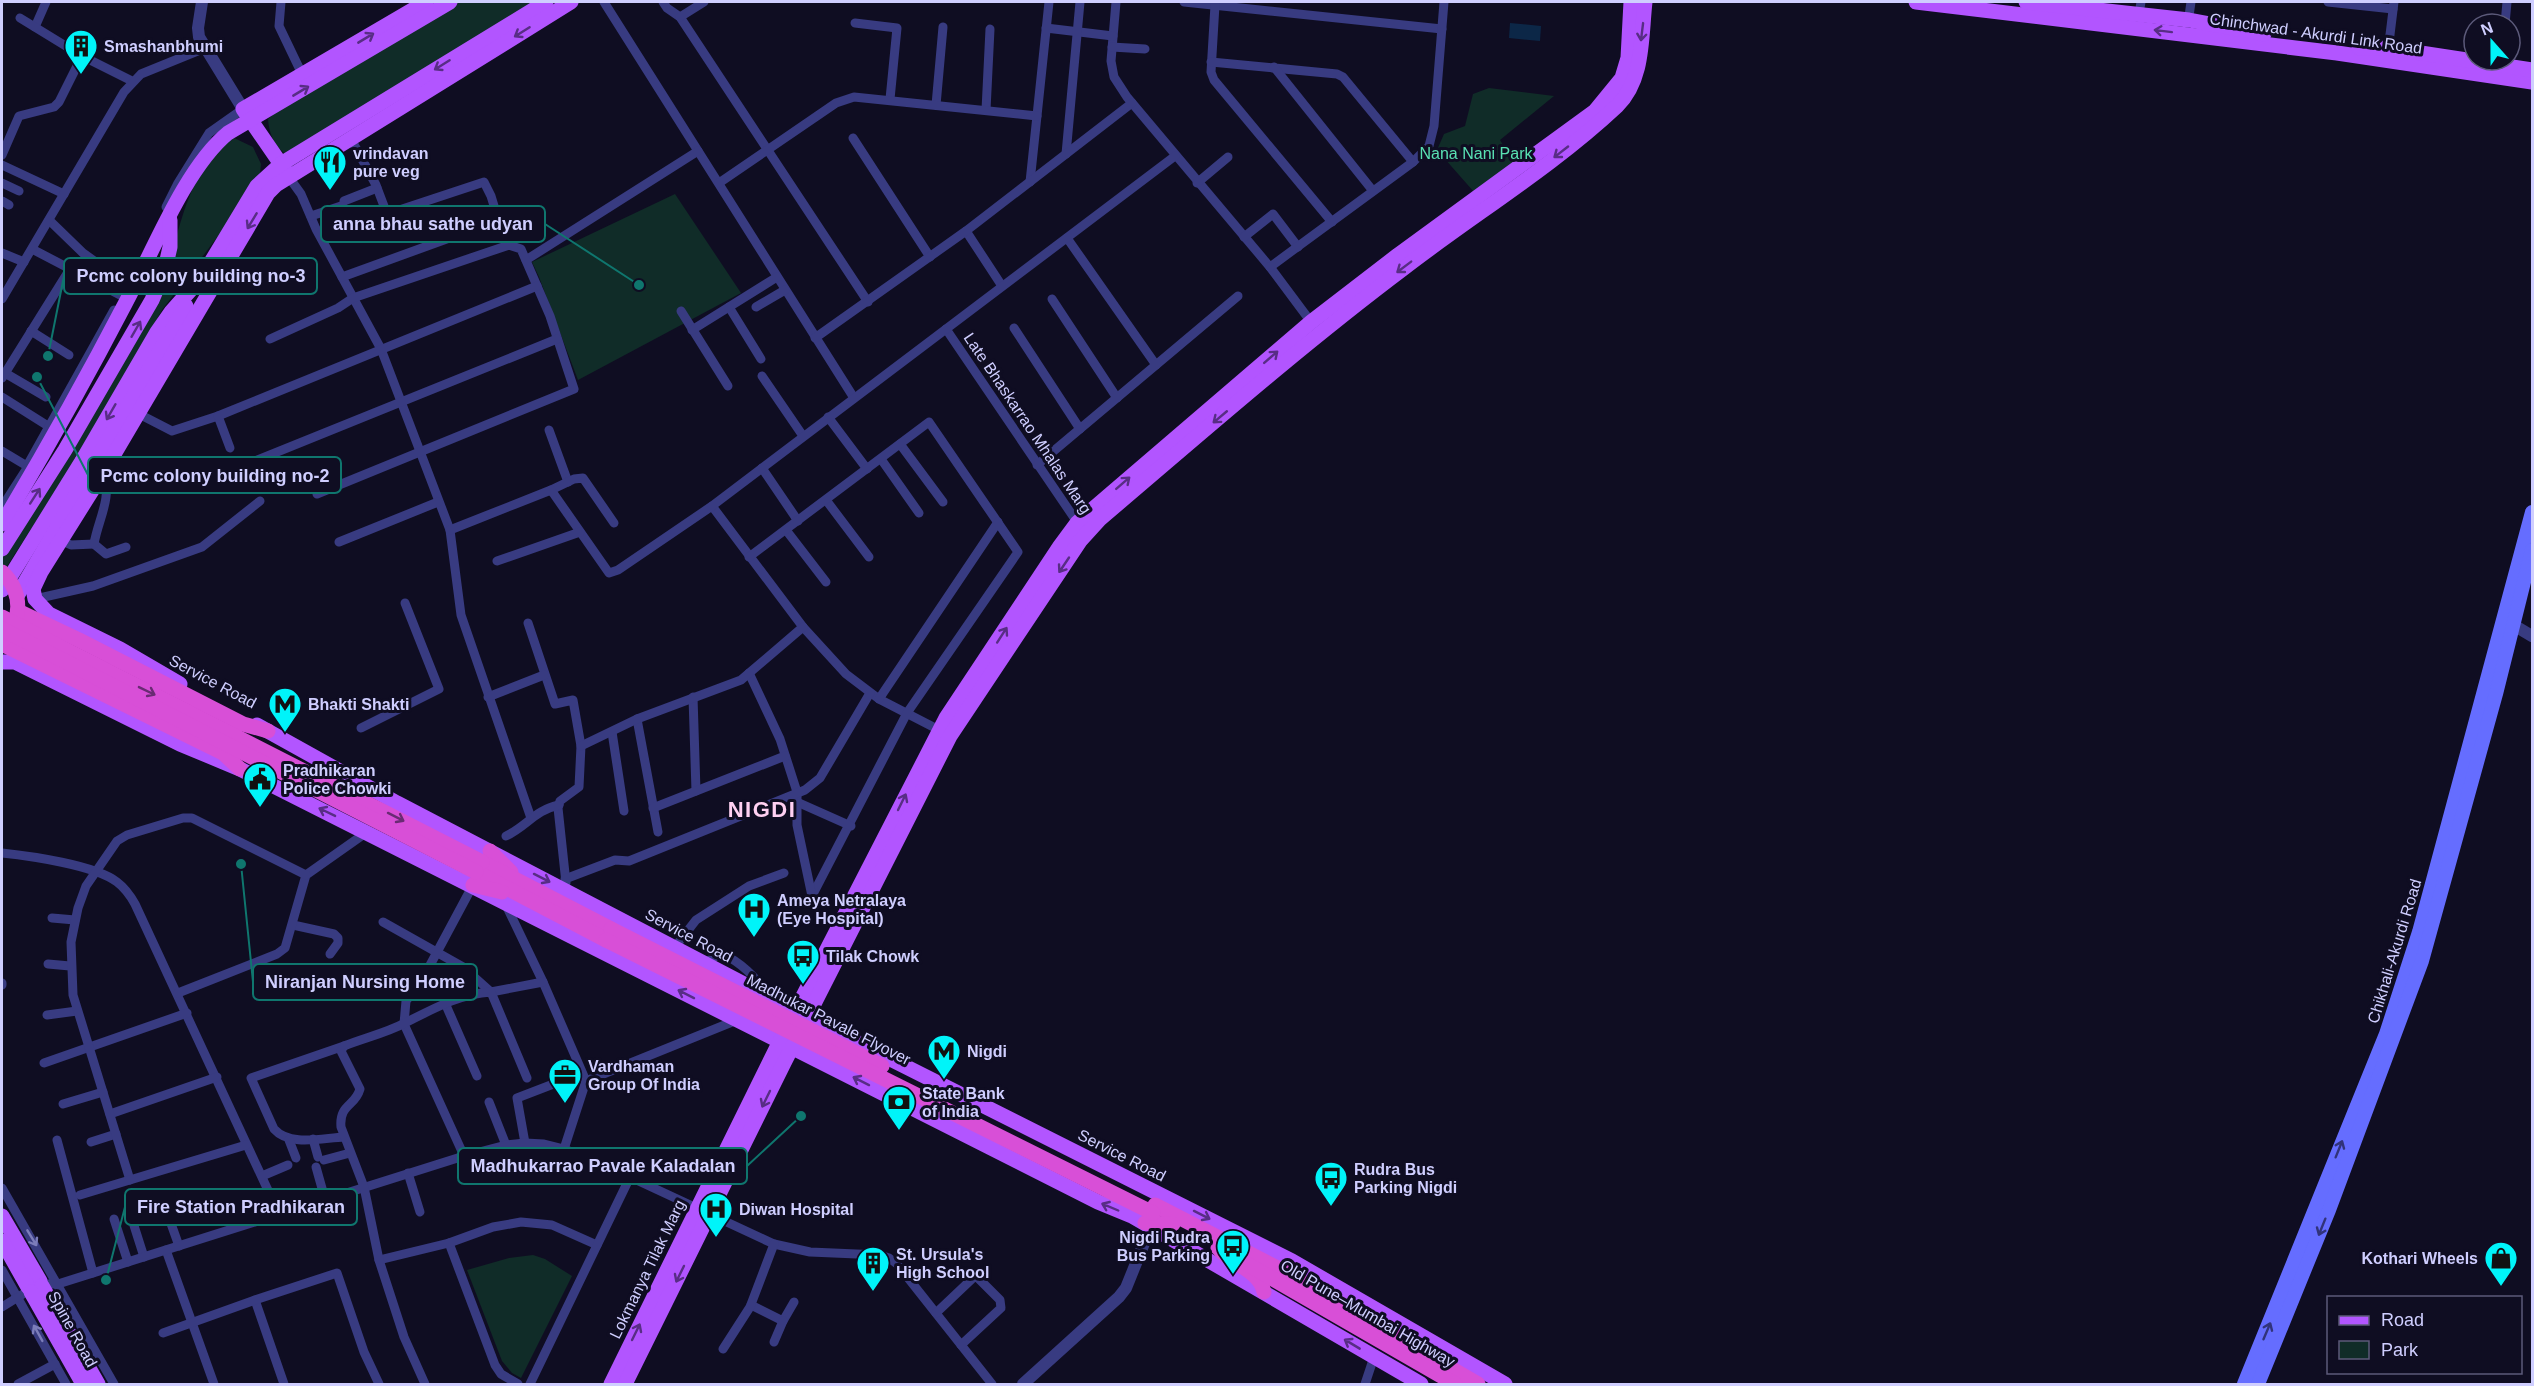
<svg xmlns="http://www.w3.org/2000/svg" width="2534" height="1386" viewBox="0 0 2534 1386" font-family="Arial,sans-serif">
<rect width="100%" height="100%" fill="#0f0d22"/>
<g fill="#102c28">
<path d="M458,2h79l-249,154c-13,-9 -19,-21 -20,-37l13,-11z"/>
<path d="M1489,88l65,8 -54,44 14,23 -40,29 -37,-42 7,-16 21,-8 8,-32z"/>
<path d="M232,137l21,10 8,17 -1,10 -20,33 -78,103 -77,135 -83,129v-21l168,-292c9,-34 19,-76 41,-104 5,-7 14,-13 21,-20z"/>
<path d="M675,194l66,99 -163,87 -39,-103 -7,-15z"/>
<path d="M533,1255l12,4 27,17 -51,102 -9,-5 -10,-12 -35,-91 42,-12z"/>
</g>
<path fill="#0c2747" d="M1510,23l31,3 -1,15 -31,-3z"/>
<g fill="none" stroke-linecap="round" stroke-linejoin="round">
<g stroke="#383b81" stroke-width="9">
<path d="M281,2l-2,24 23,48"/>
<path d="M604,2l250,396"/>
<path d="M663,2l4,6 13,9 188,285"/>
<path d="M1116,2l-5,59 3,16 13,20 143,170 44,59"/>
<path d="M1184,2l258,27"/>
<path d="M2328,2l65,7"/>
<path d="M1215,5l-4,67 3,8 118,142"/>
<path d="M2139,14l2,-12"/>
<path d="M680,17l24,-15"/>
<path d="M855,23l42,5 -7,71"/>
<path d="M2188,23l3,-21"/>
<path d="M2505,24l2,-22"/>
<path d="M35,27l11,-25"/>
<path d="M1046,28l67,8"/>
<path d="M1112,47l33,2"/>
<path d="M2388,51l6,-49"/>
<path d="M82,56l50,25"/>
<path d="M1211,62l126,12 6,3 70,85"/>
<path d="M1274,67l99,124"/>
<path d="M936,105l7,-78"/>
<path d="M986,110l4,-81"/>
<path d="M853,138l77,119"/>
<path d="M351,139l25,46 11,29"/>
<path d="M1066,154l14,-152"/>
<path d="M2,155l17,-39 35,-9 5,-5 23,-46 -62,-38"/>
<path d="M2,165l62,29"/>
<path d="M288,176l13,18 15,35 65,120 69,181 11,85 70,203"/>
<path d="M1030,182l19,-180"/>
<path d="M2,183l17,8"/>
<path d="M719,183l117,-80 18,-6 183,19"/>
<path d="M1197,183l31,-26"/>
<path d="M2,201l7,4"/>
<path d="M344,201l33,-13"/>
<path d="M166,207l12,-24 31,-50 34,-24"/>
<path d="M311,216l30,-10 4,3 7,14 5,1 127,-42 7,14 15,49"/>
<path d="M49,220l34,33 45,32"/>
<path d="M966,231l36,55"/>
<path d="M1244,237l29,-23 25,33"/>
<path d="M1067,238l89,127"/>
<path d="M32,249l90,47"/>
<path d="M2,253l22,9"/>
<path d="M526,260l172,-109"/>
<path d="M1270,267l143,-105 16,-16 5,-20 10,-124"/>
<path d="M342,277l157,-57"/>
<path d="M2,299l122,-207 17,-18 64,-26"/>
<path d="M1052,299l65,99"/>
<path d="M729,307l32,52"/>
<path d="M756,307l29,-17"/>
<path d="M681,311l47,75"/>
<path d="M1014,328l66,101"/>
<path d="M946,329l133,196"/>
<path d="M692,330l85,-53"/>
<path d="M31,331l38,24"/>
<path d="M815,338l151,-107 166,-128"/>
<path d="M270,339l68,-31 15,-10 156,-53 12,4 29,67 24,73 -257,105"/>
<path d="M5,373l41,24"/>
<path d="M762,376l41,60"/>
<path d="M2,378l68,-109"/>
<path d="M2,397l46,29"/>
<path d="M137,413l35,18 46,-15 12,32"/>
<path d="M218,416l319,-130"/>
<path d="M828,417l39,52"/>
<path d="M549,430l19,52"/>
<path d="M900,444l43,58"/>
<path d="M2,451l25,15 87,-156"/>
<path d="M881,459l38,54"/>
<path d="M250,463l307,-124"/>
<path d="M1037,465l201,-169"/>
<path d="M762,468l36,53"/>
<path d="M103,473c10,25 -5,46 -9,71l12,10 20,-7"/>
<path d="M551,490l23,-11 9,-1 31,45"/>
<path d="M826,500l43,57"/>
<path d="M712,506l91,121 43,47 33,25 64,33"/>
<path d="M2,507l29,-45"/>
<path d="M450,530l101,-40 58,83 9,-3 94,-64 463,-350"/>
<path d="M786,530l40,52"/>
<path d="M62,541l9,4 23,-1"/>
<path d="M339,542l99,-40"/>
<path d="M749,557l180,-135 89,130 -111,161 -95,183"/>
<path d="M497,561l83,-29"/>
<path d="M35,599l58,-13 109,-39 58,-46"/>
<path d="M528,623l27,81 18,-4 8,46 -2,41 -19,14 -2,7 8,75"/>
<path d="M749,673l31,66 17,53v33l15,71"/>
<path d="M488,697l56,-22"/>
<path d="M693,697l3,94"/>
<path d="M879,699l119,-177"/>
<path d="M637,719l21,113"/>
<path d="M361,728l78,-39 -34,-86"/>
<path d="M612,732l12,79"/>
<path d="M581,746l56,-27 104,-39 62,-53"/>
<path d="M797,802l54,24"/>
<path d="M653,808l132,-52"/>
<path d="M506,836c21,-10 29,-26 53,-31"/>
<path d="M2,853c28,3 93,12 115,29 8,6 13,13 18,22l144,310"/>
<path d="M565,879l50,-19 14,1 176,-71 15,-12 50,-85"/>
<path d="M505,903l38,79 43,99"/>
<path d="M52,918l23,2"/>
<path d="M383,922l80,45 28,25 52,-10"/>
<path d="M293,925l41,9 4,4v5l-8,11"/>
<path d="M675,947l21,-27 53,-34 35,-13"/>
<path d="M705,963l16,-10c21,10 33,23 47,41"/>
<path d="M48,964l22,2"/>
<path d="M2,983v2"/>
<path d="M178,993l99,-39 8,-6 21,-73 61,-43"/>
<path d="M445,1003l32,73"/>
<path d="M47,1015l30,-4"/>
<path d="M44,1063l143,-50"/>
<path d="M489,1102l17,43"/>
<path d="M63,1104l40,-12"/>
<path d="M110,1114l107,-37"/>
<path d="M344,1137c-22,1 -54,10 -70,-8l-23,-51 93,-32"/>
<path d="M313,1139l5,18"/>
<path d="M57,1140l36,133"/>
<path d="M289,1140l7,18"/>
<path d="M91,1142l25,-8"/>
<path d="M525,1143l-8,-45 65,-25"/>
<path d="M564,1149l22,-68 151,-61"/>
<path d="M464,1156l-60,-132 2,-23 15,-19 52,-97"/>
<path d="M324,1160l26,-7"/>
<path d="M316,1167l9,32"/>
<path d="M408,1173l12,39"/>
<path d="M262,1176l26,-11"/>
<path d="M130,1180l-57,-185 -2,-53 7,-34 8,-22 31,-45 10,-6 56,-17h9l114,57"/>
<path d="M2,1188l112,196"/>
<path d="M80,1195l166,-50"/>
<path d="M164,1204l15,42"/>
<path d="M130,1213l14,44"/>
<path d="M114,1219l14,43"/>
<path d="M449,1243l46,122 6,9 17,10"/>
<path d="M166,1250l48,134"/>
<path d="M379,1260l70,-17 44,-16 28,-5 31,3 45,20"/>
<path d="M2,1270l64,114"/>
<path d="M42,1284h16l406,-128 42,-11 19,-2 19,1 20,5 66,28 144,67 36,8 70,3 9,3 8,6 95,120"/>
<path d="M255,1300l29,84"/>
<path d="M751,1305l32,16 11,-19"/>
<path d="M2,1307l21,-13"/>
<path d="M936,1313l38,-36 4,1 22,22 1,8 -40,37"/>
<path d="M163,1333l92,-33 82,-27 27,79 15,32"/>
<path d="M774,1342l9,-21"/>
<path d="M723,1349l27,-42 24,-63"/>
<path d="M18,1384l37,-20"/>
<path d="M425,1384l-21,-47 -25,-77 -15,-73 -23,-60c-2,-23 14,-20 19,-38l-19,-38 3,-5c20,-8 42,-13 61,-23 28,-14 54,-29 86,-31l36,86"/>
<path d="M530,1384l100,-207"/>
<path d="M1365,1384l9,-27"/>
</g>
<g stroke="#383b81" stroke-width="12">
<path d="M202,2l-4,26 1,9 44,72"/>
<path d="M2505,620l27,16"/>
<path d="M1023,1384l96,-87 7,-9 25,-62"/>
</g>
<g stroke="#656dff" stroke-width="14">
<path d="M2244,1384l142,-350 33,-102 113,-420"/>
<path d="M2258,1384l71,-174 93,-249 74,-267 36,-144"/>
</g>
<g stroke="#b255ff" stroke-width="15">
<path d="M1916,2l421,51 195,29"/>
<path d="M2026,2l163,18 75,14"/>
<path d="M2359,48h29l144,22"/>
<path d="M287,173l-44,-64 183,-107"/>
<path d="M2,524c43,-72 84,-145 123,-220 27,-50 60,-136 103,-171l222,-131"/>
<path d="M2,549l63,-99 87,-150 13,-31 5,-22v-27"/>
<path d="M2,590l80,-129 75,-129 14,-20 31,-35 55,-91 24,-22 265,-162"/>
<path d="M17,596l169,-290"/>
<path d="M2,662h13l165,82 60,25 858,433 34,14 289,168"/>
<path d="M180,684l-60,-35 -71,-35 -14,-15 -2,-10 8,-17 62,-99 165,-280 8,-8 295,-183"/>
<path d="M257,725l140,78 410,214 485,244 213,123"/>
<path d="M2,1216l38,65"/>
<path d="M2,1241l26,46"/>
<path d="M42,1286l56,98"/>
<path d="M31,1292l52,92"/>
<path d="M611,1384l169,-343 166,-323 114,-172 17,-23 16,-14 218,-187 87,-67 197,-144 27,-33 6,-20 3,-56"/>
<path d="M625,1384l159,-321 166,-327 130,-195 20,-22c100,-85 199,-172 304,-251 70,-54 148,-101 213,-162 27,-26 24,-69 28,-104"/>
</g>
<g stroke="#d84fd7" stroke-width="15">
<path d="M18,611l61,29 164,84 25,7"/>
<path d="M2,644l221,109 17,16"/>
<path d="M490,851l21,21"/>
<path d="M482,862l129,67"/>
<path d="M476,872l130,68"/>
<path d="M473,885l29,7"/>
<path d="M1155,1205l132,68 191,111"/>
<path d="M1145,1223l28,1"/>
<path d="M1218,1248c12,16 42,22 46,44"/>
<path d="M1247,1264l208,120"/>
</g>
<g stroke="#d84fd7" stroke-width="15">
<path d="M2,572c21,20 21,49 0,69"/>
<path d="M2,617l480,245"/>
<path d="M2,629l474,243"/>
<path d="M611,929l271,137"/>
<path d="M606,940l547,273"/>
</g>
</g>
<defs><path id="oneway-shaft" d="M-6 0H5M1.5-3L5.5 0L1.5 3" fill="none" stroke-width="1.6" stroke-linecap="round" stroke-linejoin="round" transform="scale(1.5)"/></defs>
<g stroke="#582d85">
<use href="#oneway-shaft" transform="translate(2163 31) rotate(-173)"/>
<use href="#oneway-shaft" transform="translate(522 32) rotate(148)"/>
<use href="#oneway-shaft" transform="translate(1642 32) rotate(97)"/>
<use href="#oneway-shaft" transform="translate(366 38) rotate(-31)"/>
<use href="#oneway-shaft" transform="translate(442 65) rotate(148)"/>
<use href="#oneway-shaft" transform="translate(301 91) rotate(-31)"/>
<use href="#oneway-shaft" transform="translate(1561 152) rotate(142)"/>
<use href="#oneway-shaft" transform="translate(252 221) rotate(121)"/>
<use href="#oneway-shaft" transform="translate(1404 267) rotate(143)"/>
<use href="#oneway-shaft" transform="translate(136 329) rotate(-60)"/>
<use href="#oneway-shaft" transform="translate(1271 357) rotate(-41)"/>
<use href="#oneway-shaft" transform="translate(111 412) rotate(120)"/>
<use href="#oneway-shaft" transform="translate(1220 417) rotate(140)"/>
<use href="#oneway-shaft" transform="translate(1123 483) rotate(-41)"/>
<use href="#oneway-shaft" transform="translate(35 496) rotate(-57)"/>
<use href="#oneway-shaft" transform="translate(1064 565) rotate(124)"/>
<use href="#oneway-shaft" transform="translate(1002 635) rotate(-57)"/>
<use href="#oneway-shaft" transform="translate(902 802) rotate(-64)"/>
<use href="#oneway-shaft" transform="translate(327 812) rotate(-154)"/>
<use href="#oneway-shaft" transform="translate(542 878) rotate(27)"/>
<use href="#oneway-shaft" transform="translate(686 994) rotate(-153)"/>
<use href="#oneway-shaft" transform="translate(861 1081) rotate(-153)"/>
<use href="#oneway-shaft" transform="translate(766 1099) rotate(116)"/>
<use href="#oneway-shaft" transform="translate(1110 1207) rotate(-157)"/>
<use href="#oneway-shaft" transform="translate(1202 1215) rotate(27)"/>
<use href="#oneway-shaft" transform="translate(680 1274) rotate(116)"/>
<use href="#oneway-shaft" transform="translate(636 1332) rotate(-64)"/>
<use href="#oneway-shaft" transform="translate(1352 1344) rotate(-149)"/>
</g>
<g stroke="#692b73">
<use href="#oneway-shaft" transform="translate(147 691) rotate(26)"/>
<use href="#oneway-shaft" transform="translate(396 817) rotate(27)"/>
</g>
<g stroke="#31337a">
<use href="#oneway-shaft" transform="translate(2339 1149) rotate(-68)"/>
<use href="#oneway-shaft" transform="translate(2322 1227) rotate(112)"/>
<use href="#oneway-shaft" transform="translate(2267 1331) rotate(-67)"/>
</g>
<g stroke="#7c7dba">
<use href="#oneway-shaft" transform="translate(32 1238) rotate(59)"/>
<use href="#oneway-shaft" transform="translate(38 1333) rotate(-119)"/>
</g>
<defs>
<symbol id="building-pin" viewBox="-11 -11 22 30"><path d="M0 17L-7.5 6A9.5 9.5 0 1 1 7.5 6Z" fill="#00f4f9" stroke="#0f0d22"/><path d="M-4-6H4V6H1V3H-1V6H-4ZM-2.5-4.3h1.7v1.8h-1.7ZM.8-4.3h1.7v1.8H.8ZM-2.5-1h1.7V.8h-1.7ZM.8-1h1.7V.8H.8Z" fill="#111"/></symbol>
<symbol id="restaurant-pin" viewBox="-11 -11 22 30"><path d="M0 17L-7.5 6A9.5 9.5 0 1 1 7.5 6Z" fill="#00f4f9" stroke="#0f0d22"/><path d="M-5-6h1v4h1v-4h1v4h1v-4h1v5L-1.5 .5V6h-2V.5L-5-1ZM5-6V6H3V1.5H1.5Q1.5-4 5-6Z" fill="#111"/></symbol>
<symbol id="metro-pin" viewBox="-11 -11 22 30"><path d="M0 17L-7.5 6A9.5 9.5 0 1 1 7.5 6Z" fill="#00f4f9" stroke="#0f0d22"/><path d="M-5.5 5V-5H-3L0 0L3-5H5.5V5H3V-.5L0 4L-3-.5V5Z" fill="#111"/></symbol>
<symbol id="civic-pin" viewBox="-11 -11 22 30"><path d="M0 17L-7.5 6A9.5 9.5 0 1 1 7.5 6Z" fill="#00f4f9" stroke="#0f0d22"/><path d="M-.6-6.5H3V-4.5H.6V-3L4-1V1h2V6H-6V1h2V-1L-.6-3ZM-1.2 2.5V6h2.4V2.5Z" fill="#111"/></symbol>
<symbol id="hospital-pin" viewBox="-11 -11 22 30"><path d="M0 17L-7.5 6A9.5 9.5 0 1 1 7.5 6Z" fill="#00f4f9" stroke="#0f0d22"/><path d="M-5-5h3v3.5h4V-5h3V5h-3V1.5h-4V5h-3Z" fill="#111"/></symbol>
<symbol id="bus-pin" viewBox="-11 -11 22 30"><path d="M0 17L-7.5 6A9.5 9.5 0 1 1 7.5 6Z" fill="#00f4f9" stroke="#0f0d22"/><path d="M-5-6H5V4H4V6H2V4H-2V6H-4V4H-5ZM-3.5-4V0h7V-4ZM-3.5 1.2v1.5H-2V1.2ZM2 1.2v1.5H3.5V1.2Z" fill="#111"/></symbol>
<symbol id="office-pin" viewBox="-11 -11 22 30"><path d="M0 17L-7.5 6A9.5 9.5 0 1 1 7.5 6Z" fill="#00f4f9" stroke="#0f0d22"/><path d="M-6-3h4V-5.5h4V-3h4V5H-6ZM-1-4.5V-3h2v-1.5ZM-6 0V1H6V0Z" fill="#111"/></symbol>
<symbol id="bank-pin" viewBox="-11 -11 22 30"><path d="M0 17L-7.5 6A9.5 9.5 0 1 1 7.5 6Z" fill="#00f4f9" stroke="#0f0d22"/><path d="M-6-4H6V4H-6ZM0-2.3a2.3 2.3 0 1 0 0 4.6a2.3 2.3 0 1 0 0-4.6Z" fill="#111"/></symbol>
<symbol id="shop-pin" viewBox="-11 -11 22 30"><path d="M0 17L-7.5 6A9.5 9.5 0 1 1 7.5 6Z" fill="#00f4f9" stroke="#0f0d22"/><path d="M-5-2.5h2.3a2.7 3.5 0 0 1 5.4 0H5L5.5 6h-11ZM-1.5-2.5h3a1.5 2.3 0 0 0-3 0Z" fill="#111"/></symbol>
</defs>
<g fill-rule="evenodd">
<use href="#building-pin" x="62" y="27" width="38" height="52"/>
<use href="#restaurant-pin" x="311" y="143" width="38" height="52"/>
<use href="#metro-pin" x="266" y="685" width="38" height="52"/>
<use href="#civic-pin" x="241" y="760" width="38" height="52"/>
<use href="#hospital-pin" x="735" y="890" width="38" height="52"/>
<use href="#bus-pin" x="784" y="937" width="38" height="52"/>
<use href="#metro-pin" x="925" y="1032" width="38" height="52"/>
<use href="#office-pin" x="546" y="1056" width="38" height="52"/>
<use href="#bank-pin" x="880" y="1083" width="38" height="52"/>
<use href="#bus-pin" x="1312" y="1159" width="38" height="52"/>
<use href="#hospital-pin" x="697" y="1190" width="38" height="52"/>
<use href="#bus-pin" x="1214" y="1227" width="38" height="52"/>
<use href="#shop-pin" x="2482" y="1239" width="38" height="52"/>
<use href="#building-pin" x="854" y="1244" width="38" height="52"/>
</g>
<g text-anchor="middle" stroke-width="6" stroke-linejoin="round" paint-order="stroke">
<g font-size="16" fill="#cfceff" stroke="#0f0d22">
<text transform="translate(2316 33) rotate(8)" y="6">Chinchwad - Akurdi Link Road</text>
<text transform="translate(1028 423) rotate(56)" y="6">Late Bhaskarrao Mhalas Marg</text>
<text transform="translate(213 681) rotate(28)" y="6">Service Road</text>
<text transform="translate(689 935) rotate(28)" y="6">Service Road</text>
<text transform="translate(2394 951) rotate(-73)" y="6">Chikhali-Akurdi Road</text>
<text transform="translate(829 1019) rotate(27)" y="6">Madhukar Pavale Flyover</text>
<text transform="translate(1122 1155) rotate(27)" y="6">Service Road</text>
<text transform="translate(647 1269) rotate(-64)" y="6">Lokmanya Tilak Marg</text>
<text transform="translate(1368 1313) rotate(30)" y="6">Old Pune–Mumbai Highway</text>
<text transform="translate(73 1329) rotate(61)" y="6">Spine Road</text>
</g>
<g font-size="16" font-weight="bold" fill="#cfceff" stroke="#0f0d22" text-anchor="start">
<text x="104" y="52">Smashanbhumi</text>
<text x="353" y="159">vrindavan<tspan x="353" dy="18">pure veg</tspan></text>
<text x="308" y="710">Bhakti Shakti</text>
<text x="283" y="776">Pradhikaran<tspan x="283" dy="18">Police Chowki</tspan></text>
<text x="777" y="906">Ameya Netralaya<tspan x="777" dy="18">(Eye Hospital)</tspan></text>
<text x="826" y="962">Tilak Chowk</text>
<text x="967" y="1057">Nigdi</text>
<text x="588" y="1072">Vardhaman<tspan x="588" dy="18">Group Of India</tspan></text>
<text x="922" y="1099">State Bank<tspan x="922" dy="18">of India</tspan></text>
<text x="1354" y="1175">Rudra Bus<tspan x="1354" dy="18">Parking Nigdi</tspan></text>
<text x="739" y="1215">Diwan Hospital</text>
<text x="1210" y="1243" text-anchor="end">Nigdi Rudra<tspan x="1210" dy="18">Bus Parking</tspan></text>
<text x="896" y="1260">St. Ursula's<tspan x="896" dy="18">High School</tspan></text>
<text x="2478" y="1264" text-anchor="end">Kothari Wheels</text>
</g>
<g font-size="16" fill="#59e0b3" stroke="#0f0d22">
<text x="1476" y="159">Nana Nani Park</text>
</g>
<g font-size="22" font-weight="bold" letter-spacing="1.5" fill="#ffd0f2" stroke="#0f0d22">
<text x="762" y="817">NIGDI</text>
</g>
</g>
<path fill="none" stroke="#0f766e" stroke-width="2" d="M639 285L545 224M48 356L64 276M37 377L88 475M241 864L253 982M801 1116L747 1166M106 1280L125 1207"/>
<g fill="#0f766e" stroke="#0f0d22" stroke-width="2">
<circle cx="639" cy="285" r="6"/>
<circle cx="48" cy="356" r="6"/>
<circle cx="37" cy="377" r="6"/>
<circle cx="241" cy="864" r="6"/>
<circle cx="801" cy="1116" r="6"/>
<circle cx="106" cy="1280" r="6"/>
</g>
<g fill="#0f0d22" stroke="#0f766e" stroke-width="2">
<rect x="321" y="206" width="224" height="36" rx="6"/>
<rect x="64" y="258" width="253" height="36" rx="6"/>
<rect x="88" y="457" width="253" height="36" rx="6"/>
<rect x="253" y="964" width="224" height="36" rx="6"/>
<rect x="458" y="1148" width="289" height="36" rx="6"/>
<rect x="125" y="1189" width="232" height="36" rx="6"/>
</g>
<g font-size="18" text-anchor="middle" font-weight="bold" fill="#cfceff">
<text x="433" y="230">anna bhau sathe udyan</text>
<text x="191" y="282">Pcmc colony building no-3</text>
<text x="215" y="482">Pcmc colony building no-2</text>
<text x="365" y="988">Niranjan Nursing Home</text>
<text x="603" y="1172">Madhukarrao Pavale Kaladalan</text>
<text x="241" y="1213">Fire Station Pradhikaran</text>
</g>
<rect width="2534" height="1386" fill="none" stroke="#cfceff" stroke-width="6"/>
<rect x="2327" y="1296" width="195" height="78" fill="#0f0d22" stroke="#5c5a7a" stroke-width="1.5"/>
<rect x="2339" y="1316" width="30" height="9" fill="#b255ff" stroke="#5c5a7a" stroke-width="1.5"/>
<text x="2381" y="1326" font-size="18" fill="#cfceff">Road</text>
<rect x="2339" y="1341" width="30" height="18" fill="#102c28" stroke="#5c5a7a" stroke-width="1.5"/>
<text x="2381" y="1356" font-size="18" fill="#cfceff">Park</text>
<g transform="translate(2492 42) rotate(339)"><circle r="28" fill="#0f0d22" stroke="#5c5a7a" stroke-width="1.5"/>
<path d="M0-4.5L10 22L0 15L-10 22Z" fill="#00f4f9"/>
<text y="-9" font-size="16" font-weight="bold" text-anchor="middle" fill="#cfceff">N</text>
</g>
</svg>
